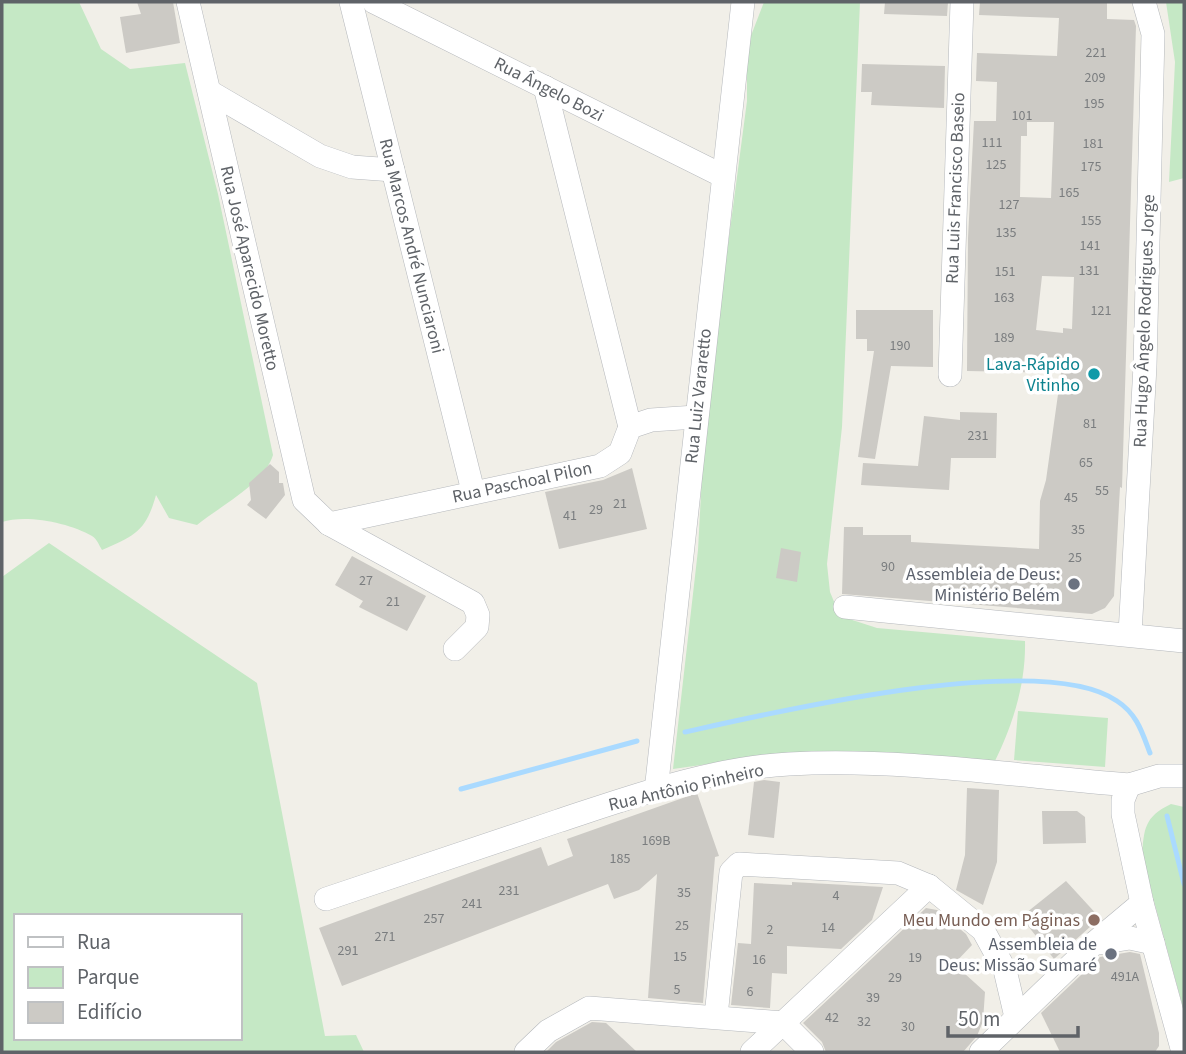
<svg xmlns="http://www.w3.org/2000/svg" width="1186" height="1054" viewBox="0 0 1186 1054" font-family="'Source Sans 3',sans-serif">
<rect width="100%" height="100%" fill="#f1efe8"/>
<g fill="#c5e8c5" fill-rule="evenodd">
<path d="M2,2h77l22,47 29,20 55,-6 33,131 55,261c-8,28 -54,52 -76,70l-28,-7 -13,-23c-10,36 -20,40 -54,55 -3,-5 -5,-11 -10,-14 -22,-13 -66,-22 -90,-14z"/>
<path d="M764,2h96l-18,425 -15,137 3,28 10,24 37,12 148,13c1,44 -13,87 -33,126l-199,-15 -120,17 25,-219 7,-131 42,-318v-55z"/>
<path d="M1166,2h18v176l-15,4 6,-120z"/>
<path d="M49,543l208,140 68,353 31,-1 8,17h-362v-475zM16,916h224v122h-224z"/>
<path d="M1018,711l90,7 -3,49 -91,-7z"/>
<path d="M1171,804l13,3v204l-42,-154c2,-28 2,-40 29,-53z"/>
</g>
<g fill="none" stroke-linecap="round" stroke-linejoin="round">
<g stroke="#aadaff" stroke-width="5">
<path d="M685,732c90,-20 357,-83 432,-31 20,13 25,31 33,52"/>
<path d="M461,789l176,-48"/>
<path d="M1167,816l17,68"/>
</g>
</g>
<g fill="#cccac5" fill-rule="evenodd">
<path d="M137,2h36l7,41 -54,10 -6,-36 21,-3z"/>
<path d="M885,2h63l-1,14 -63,-2z"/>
<path d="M980,2h127v17l27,1 2,6 -14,462 -2,-1 -6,109 -9,12 -13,6 -250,-20 2,-67h19v8h48v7l128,7 1,-48 6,-21 15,-107 -94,-2 1,-133 6,-117h22l1,-39 -21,-1 1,-28 80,3 2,-38 -80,-3zM1027,122h27l-3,76 -31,-1 1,-61h6zM1042,276l32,1 -2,52 -9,-1v5l-27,-3z"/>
<path d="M862,64l83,2 -1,42 -73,-3 1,-13h-11z"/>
<path d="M856,310h77v57l-42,-1 -16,93 -17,-2 16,-106h-7v-12h-11z"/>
<path d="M960,412l37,1 -1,45h-45l-2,32 -88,-5 2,-22 55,3 6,-50 36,4z"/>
<path d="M270,464l9,8v11h4l2,12 -19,24 -19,-14 4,-5 -2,-17z"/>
<path d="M632,468l15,61 -88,20 -14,-57 58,-12z"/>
<path d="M781,548l20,4 -4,30 -21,-4z"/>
<path d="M352,556l74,40 -19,35 -48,-24 4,-6 -28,-16z"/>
<path d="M764,780l16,2 -6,56 -26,-3 6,-53z"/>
<path d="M967,788l32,2 -2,72 -14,43 -27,-15 9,-35z"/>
<path d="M697,793l22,63 -4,1 -12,146 -55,-5 9,-124 -18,16 -25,9 -6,-15 -266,102 -23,-58 222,-81 7,19 25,-10 -6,-17z"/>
<path d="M1042,811h35l8,6 1,26 -43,1z"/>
<path d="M1066,881l34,37 -46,41 -33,-42z"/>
<path d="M792,882l91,5 -11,33 -31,29 -54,-3v28l-15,-1 -2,35 -39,-3 7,-62 13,1 3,-61 38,2z"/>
<path d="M926,908l11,2 29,24 6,11 -18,19 31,28 -2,29 -6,15 -14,16h-137l-4,-10 -19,-19z"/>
<path d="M1130,952l10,2 19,79v13l-4,6h-95l-19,-39 59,-56z"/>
<path d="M592,1022l14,1 31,29h-91l10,-10z"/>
</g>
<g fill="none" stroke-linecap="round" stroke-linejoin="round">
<defs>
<g id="minor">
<path d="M188,2l116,498 25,24 144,79 5,12 -1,12 -22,22"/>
<path d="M351,2l122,489"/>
<path d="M374,2l349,174"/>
<path d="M545,87l85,340"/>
<path d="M210,92l110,64 32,11 41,3"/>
<path d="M950,375l12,-373"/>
<path d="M329,524l271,-58 20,-13 10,-26 21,-7 45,-3"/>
<path d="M845,607l339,34"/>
<path d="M1130,634l15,-268 8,-332 -9,-32"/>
<path d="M1129,785l-6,15v14l19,89 41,149"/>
<path d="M656,791l87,-789"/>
<path d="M326,899c77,-26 154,-52 232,-78 73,-24 153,-53 231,-57 113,-6 228,12 340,21l30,-9h25"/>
<path d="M1093,944l37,-6 23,5"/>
<path d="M716,1016l15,-144 8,-8 159,9 31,13 54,44 22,40 11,47"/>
<path d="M783,1023l29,29"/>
<path d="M526,1052l22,-21 41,-23 194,15"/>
<path d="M752,1052l177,-166"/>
<path d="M981,1052l112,-108 49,-41"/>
</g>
</defs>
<use href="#minor" stroke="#b5b8bc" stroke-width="24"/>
<use href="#minor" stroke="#fff" stroke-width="23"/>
</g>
<circle fill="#0f9aa8" stroke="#fff" stroke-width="2.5" cx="1094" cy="374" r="7"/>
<g fill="#6b7280" stroke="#fff" stroke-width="2.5">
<circle cx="1074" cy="584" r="7"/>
<circle cx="1111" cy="954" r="7"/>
</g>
<circle fill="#8d6e63" stroke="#fff" stroke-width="2.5" cx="1094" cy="920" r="7"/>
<g text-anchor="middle" stroke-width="7" stroke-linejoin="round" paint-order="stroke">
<g font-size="14" fill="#7a7d7f">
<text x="1096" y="57">221</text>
<text x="1095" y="82">209</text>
<text x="1094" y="108">195</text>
<text x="1022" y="120">101</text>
<text x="992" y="147">111</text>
<text x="1093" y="148">181</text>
<text x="996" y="169">125</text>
<text x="1091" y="171">175</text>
<text x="1069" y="197">165</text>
<text x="1009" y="209">127</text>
<text x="1091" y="225">155</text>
<text x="1006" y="237">135</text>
<text x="1090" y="250">141</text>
<text x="1089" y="275">131</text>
<text x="1005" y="276">151</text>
<text x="1004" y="302">163</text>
<text x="1101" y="315">121</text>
<text x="1004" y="342">189</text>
<text x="900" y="350">190</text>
<text x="1090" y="428">81</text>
<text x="978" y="440">231</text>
<text x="1086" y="467">65</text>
<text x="1102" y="495">55</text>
<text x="1071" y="502">45</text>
<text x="620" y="508">21</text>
<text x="596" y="514">29</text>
<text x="570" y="520">41</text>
<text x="1078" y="534">35</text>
<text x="1075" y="562">25</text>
<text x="888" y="571">90</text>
<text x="366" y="585">27</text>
<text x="393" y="606">21</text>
<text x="656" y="845">169B</text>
<text x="620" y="863">185</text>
<text x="509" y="895">231</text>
<text x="684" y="897">35</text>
<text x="836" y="900">4</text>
<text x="472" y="908">241</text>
<text x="434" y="923">257</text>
<text x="682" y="930">25</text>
<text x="828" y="932">14</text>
<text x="770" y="934">2</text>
<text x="385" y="941">271</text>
<text x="348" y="955">291</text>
<text x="680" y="961">15</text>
<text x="915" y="962">19</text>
<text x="759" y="964">16</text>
<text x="1125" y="981">491A</text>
<text x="895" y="982">29</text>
<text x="677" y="994">5</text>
<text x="750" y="996">6</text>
<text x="873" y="1002">39</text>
<text x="832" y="1022">42</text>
<text x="864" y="1026">32</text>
<text x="908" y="1031">30</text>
</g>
<g font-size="18" fill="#5f6368" stroke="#fff">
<text transform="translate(549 89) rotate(27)" y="6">Rua Ângelo Bozi</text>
<text transform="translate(955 188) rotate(-88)" y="6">Rua Luis Francisco Baseio</text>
<text transform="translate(412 246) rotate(76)" y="6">Rua Marcos André Nunciaroni</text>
<text transform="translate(250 268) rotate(77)" y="6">Rua José Aparecido Moretto</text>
<text transform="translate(1144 321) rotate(-88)" y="6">Rua Hugo Ângelo Rodrigues Jorge</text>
<text transform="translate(698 396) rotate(-84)" y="6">Rua Luiz Vararetto</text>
<text transform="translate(522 482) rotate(-12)" y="6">Rua Paschoal Pilon</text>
<text transform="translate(686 787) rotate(-13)" y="6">Rua Antônio Pinheiro</text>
</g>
<g font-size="18" fill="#0d838f" stroke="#fff" text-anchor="end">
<text x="1080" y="370">Lava-Rápido<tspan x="1080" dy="21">Vitinho</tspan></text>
</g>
<g font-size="18" fill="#5b616d" stroke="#fff" text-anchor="end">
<text x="1060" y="580">Assembleia de Deus:<tspan x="1060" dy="21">Ministério Belém</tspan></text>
<text x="1097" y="950">Assembleia de<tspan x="1097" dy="21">Deus: Missão Sumaré</tspan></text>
</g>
<g font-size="18" fill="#785e54" stroke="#fff" text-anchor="end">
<text x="1080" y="926">Meu Mundo em Páginas</text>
</g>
</g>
<rect width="1186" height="1054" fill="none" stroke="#5f6368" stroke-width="7"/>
<rect x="14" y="914" width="228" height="126" fill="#ffffff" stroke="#bfc1c3" stroke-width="2"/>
<rect x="28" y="937" width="35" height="10" fill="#ffffff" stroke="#bfc1c3" stroke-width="2"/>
<text x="77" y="949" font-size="21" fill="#5f6368">Rua</text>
<rect x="28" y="967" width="35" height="21" fill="#c5e8c5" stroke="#bfc1c3" stroke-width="2"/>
<text x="77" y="984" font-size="21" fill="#5f6368">Parque</text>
<rect x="28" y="1002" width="35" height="21" fill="#cccac5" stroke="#bfc1c3" stroke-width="2"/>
<text x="77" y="1019" font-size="21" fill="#5f6368">Edifício</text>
<path d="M948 1026v10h130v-10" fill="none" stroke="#5f6368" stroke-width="3.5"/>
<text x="958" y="1026" font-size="21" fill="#5f6368" stroke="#ffffff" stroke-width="5" paint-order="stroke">50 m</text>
</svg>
